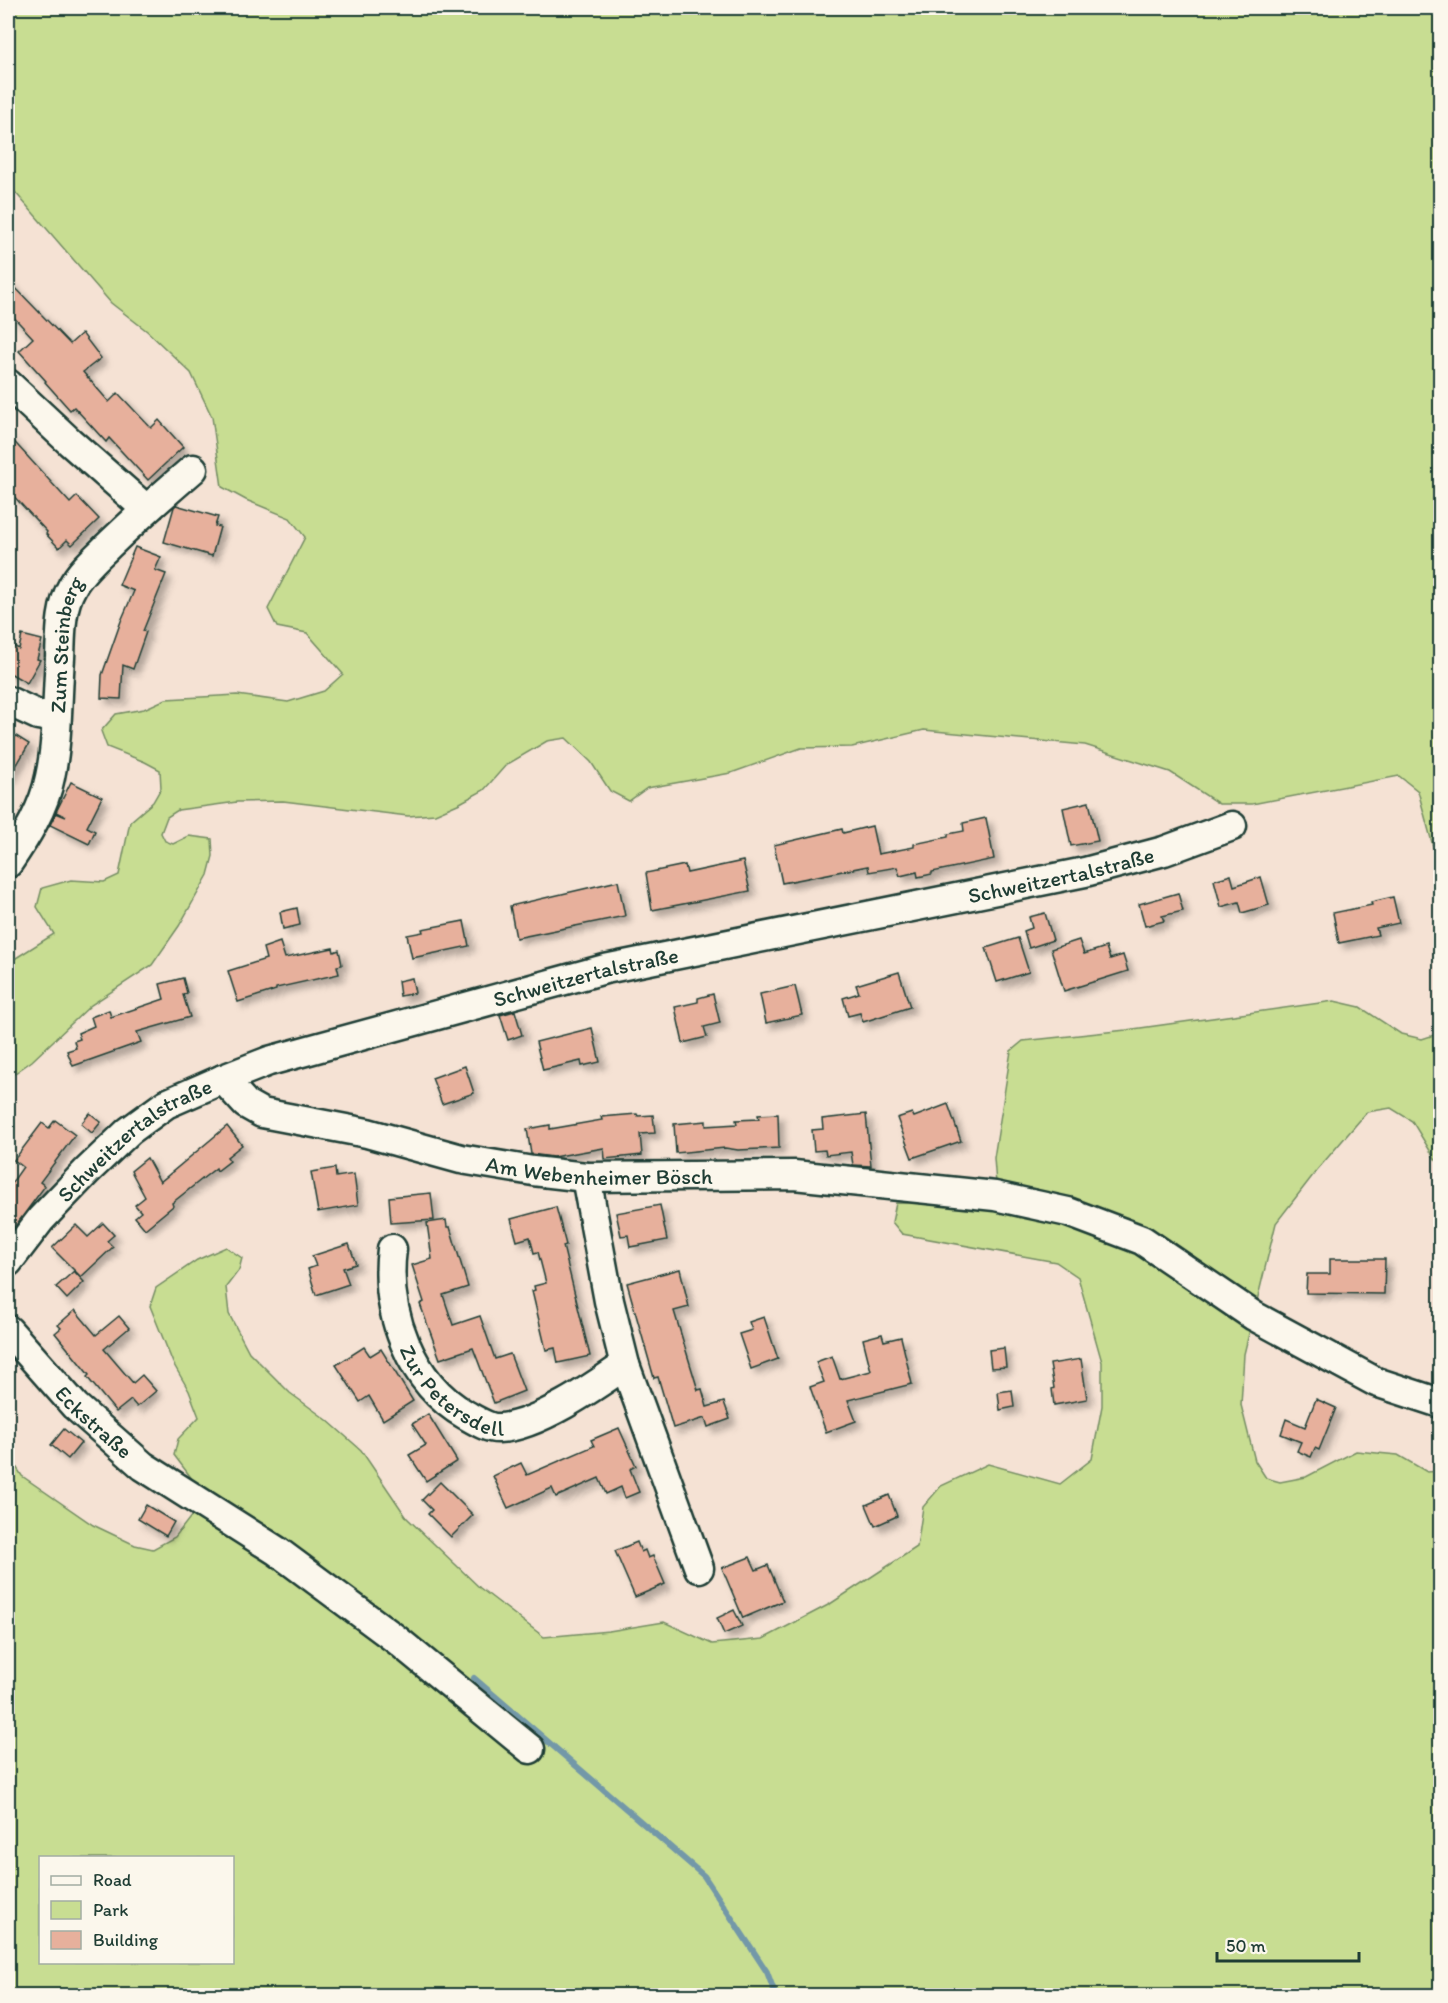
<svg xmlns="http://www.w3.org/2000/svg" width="1448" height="2003" viewBox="0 0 1448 2003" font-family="Itim,sans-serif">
<defs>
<filter id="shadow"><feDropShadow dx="5.5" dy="5.5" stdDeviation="3" flood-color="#0004"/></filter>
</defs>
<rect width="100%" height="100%" fill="#f5e2d4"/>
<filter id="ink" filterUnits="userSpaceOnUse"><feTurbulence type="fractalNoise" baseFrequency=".0167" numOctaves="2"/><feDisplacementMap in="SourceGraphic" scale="12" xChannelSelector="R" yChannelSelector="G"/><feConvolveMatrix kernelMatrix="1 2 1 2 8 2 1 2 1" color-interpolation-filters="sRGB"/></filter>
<g filter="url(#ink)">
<g fill="#c8dd92" stroke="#748d63" stroke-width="1.5" fill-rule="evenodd">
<path d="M8,8h1432v864l-22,-81 -19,-15 -147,28h-33l-49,-32 -85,-27 -161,-15 -72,17 -51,1 -70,25 -84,15 -18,13 -19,-10 -19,-29 -25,-24 -19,3 -41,24 -22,25 -24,13 -25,11 -27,2 -125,-15 -46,1 -59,8 -11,7 -6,16 4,8 8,3 16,-8 23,3 1,17 -5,19 -29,51 -27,39 -61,40 -59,56 -24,17v-115l46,-29 -17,-27 5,-19 29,-8 33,2 15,-7 11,-53 23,-20 8,-14 -1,-18 -15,-8 -38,-15 -6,-16 15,-17 28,-5 22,-10 71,-4 51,7 36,-11 19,-17 -36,-41 -30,-6 -9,-18 37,-72 -15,-19 -44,-18 -24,-13 -10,-70 -21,-44 -44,-42 -36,-28 -103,-119z"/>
<path d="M1334,1001l26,6 41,27 21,5 18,-6v131l-5,-5 -23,-38 -21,-13 -24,4 -50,58 -41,53 -32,131 -3,51 14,56 11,17 14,4 26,-5 50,-26 42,4 29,17 13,-1v524h-1432v-541l14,22 71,49 42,20 18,4 22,-12 21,-27 3,-22 -25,-33 4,-16 21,-22 -10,-26 -16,-28 -23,-57 6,-18 41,-28 29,-13 16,11 -3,12 -13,17 3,27 20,38 41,41 37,27 34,30 46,68 73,70 64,49 65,-6 55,-9 48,22 51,-5 67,-35 87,-57 6,-40 18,-21 47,-22 72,20 32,-25 10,-53v-44l-24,-85 -22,-15 -154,-28 -10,-12 4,-19 92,2 8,-21 -2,-26 17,-107 12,-10 103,-11zM40,1858h192v104h-192z"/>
</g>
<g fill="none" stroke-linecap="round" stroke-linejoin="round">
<path stroke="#7398a8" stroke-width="6" d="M474,1678l230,198 63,96 9,24"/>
</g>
<g fill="#e7b09c" stroke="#1f3d34" stroke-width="1.5" filter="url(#shadow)">
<path d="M8,280l62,64 12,-11 19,25 -18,14 26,30 9,-9 33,35 8,-8 24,27 -35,33 -39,-42 -3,4 -32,-35 -4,3 -25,-28 1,-1 -27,-30 14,-13 -25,-27z"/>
<path d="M8,435l62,68 7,-7 22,23 -27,26 -5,-5 -8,8 -13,-14 1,-2 -39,-42z"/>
<path d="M176,505l42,12 -3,9 5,1 -8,29 -48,-14 10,-35z"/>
<path d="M135,547l26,10 -6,13 11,4 -23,57 3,1 -13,37 -10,-4 -2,34 -20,-1 1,-23 19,-54 13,-30 -15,-6z"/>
<path d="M22,635l20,5 -5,19 3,1 -13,23 -19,-11v-29l11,6z"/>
<path d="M8,731l21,13 -21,36z"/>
<path d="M71,782l31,15 -15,30 8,4 -6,13 -39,-19 6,-12 10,4 -10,-5z"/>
<path d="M1089,802l9,39 -27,5 -8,-38z"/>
<path d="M986,818l8,41 -62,13v2l-14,3 -1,-5 -17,4 -3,-9 -28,5 -1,-6 -86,17 -8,-38 68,-16 1,4 29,-7 6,28 36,-7v-3l34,-7v-3l16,-3 -1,-8z"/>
<path d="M743,861l7,30 -98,19 -6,-37 39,-8 2,8z"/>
<path d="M1231,875l3,11 27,-9 8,28 -27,8 -3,-11 -18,5 -7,-27z"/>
<path d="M618,881l7,35 -109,22 -6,-32z"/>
<path d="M1178,893l5,18 -21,5 2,5 -19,5 -6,-22z"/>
<path d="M1393,897l6,26 -23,5 2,7 -39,8 -6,-30 39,-8 -1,-3z"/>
<path d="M297,908l3,17 -17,4 -3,-17z"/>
<path d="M1045,913l8,27 -24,8 -5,-17 8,-3 -3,-11z"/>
<path d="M464,921l5,25 -57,12 -5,-23 16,-3 -1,-3z"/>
<path d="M1018,938l11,34 -32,10 -11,-34z"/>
<path d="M1079,940l5,14 22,-7 4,12 13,-4 5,16 -64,20 -13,-42z"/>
<path d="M280,942l5,16 48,-10 1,4 5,-2 3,15 -5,1 2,8 -63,14v2l-38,12 -10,-31 38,-12 -3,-11z"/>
<path d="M899,972l11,35 -47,15 -3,-9 -12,3 -5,-18 16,-5 -3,-8z"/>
<path d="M183,978l4,15 -4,2 7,22 -53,15 4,10 -68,24 -6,-15 9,-3 -2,-7 6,-2 -2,-6 16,-7 -3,-9 18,-7 2,7 53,-18 -4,-15z"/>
<path d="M412,978l3,15 -15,3 -2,-15z"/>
<path d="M795,986l7,29 -36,8 -6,-29z"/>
<path d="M713,994l7,29 -16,4 3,10 -24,6 -8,-36 23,-5v-4z"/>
<path d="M515,1011l7,24 -14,5 -8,-25z"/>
<path d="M592,1028l8,34 -18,4 -1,-5 -38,9 -7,-28z"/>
<path d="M465,1066l9,27 -32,11 -10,-26z"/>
<path d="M948,1104l13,37 -49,17 -15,-40 15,-5 2,4z"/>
<path d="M90,1113l11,9 -9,11 -11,-9z"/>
<path d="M637,1114l1,2 15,-1 2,18 -15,1 2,21 -37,4 -1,-11 -51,9 -22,-3 -4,-25 23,-4v4l52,-9 -1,-3z"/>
<path d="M778,1114l1,34 -41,2 -13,-2 -49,5 -2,-29 32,-3v5l31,-2 -1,-4 23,-1 -1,-4z"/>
<path d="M866,1114l5,52 -18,-1 -2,-13 -25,3 -1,-5 -11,1 -2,-21 11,-1 -1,-10z"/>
<path d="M55,1120l20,15 -35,47 5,4 -37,50v-48l15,-21 -9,-7 28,-37 7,5z"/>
<path d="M227,1126l15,19 -15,12 3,4 -13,10 -1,-3 -44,35 1,3 -28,23 -10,-12 6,-5 -6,-7 10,-8 -14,-26 16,-13 13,24z"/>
<path d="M335,1168l1,9 18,-3 4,31 -40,7 -7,-40z"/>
<path d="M431,1193l3,27 -43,3 -2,-26z"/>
<path d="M660,1205l7,35 -37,7 -2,-12 -7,1 -5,-23z"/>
<path d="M556,1207l10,38 -3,1 27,110 -32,7 -3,-15 -9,2 -14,-59 3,-1 -1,-4 12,-3 -8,-31 -4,1 -4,-16 -13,4 -6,-22z"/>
<path d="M446,1220l1,7h3l18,60 -25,8 10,30 27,-9 15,43 15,-5 14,37 -30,12 -21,-55 -33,11 -20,-55 4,-2 -12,-37 20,-6 -5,-36z"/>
<path d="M103,1223l11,12 -7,6 6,6 -32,30 -29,-29 24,-23 12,12z"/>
<path d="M349,1244l7,20 -13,4 6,16 -33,11 -8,-26 8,-3 -4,-10z"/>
<path d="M1330,1259h55l-1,35 -78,-1 1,-19h23z"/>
<path d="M680,1269l9,38 -15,4 24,79 4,-1 5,18 17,-5 6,17 -22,8 -3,-9 -32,10 -15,-51 -4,1 -27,-95z"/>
<path d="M74,1271l10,11 -17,17 -11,-12z"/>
<path d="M75,1310l21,25 23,-19 10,12 -25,21 29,34 9,-8 14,16 -19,16 -6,-7 -15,12 -29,-35 2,-2 -34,-42 6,-5 -3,-3z"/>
<path d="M764,1317l14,42 -27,10 -12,-35 13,-4 -3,-8z"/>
<path d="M882,1334l2,7 17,-4 11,47 -64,16 8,21 -30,11 -16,-45 14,-5 -8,-20 16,-6 8,23 31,-8 -8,-32z"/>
<path d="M364,1347l6,9 11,-7 32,52 -30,19 -14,-24 -9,6 -24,-37z"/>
<path d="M1004,1348l2,19 -15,1 -2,-18z"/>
<path d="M1081,1359l6,40 -33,6 -2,-16 2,-1 -4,-24z"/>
<path d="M1012,1390l2,17 -14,3 -2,-18z"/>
<path d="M1316,1399l20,9 -17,42 -4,-2 -4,9 -14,-6 4,-9 -20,-8 5,-15 19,8z"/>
<path d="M428,1414l29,47 -31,20 -17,-26 17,-10 -14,-21z"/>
<path d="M619,1428l17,38 -6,3 9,23 -14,6 -4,-11 -15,7 -7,-16 -43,19 -4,-9 -44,20 -15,-32 28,-13 6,12 67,-29 -3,-6z"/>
<path d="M64,1429l17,14 -13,16 -17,-14z"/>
<path d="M440,1482l33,33 -22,22 -23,-23 4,-4 -10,-10z"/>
<path d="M889,1495l8,21 -22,10 -9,-21z"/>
<path d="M146,1505l28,17 -8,14 -28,-17z"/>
<path d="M637,1542l4,10 4,-2 3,8 5,-2 12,28 -30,13 -20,-46z"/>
<path d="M750,1557l6,13 12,-5 15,36 -40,17 -21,-50z"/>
<path d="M734,1610l8,16 -18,8 -7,-16z"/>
</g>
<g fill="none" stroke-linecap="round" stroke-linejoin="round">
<defs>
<g id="minor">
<path d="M8,384l62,58 76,67"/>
<path d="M8,701l30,14 17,3"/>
<path id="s1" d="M8,863c18,-26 36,-55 42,-86 8,-36 7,-81 10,-119 1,-23 0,-50 12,-71 9,-17 26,-31 39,-44 27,-26 54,-50 82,-74"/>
<path id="s2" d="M223,1079l23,25 16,9 105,20 94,26 72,12 53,6 208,-2 201,21 73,16 74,28 112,76 122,66 64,21"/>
<path d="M586,1177l23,124 16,64 74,203"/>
<path id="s3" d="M392,1249c-8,62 18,134 74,166 9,5 23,14 33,13 37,-1 96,-42 126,-63"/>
<path id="s4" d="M8,1262l33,-43 46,-48 42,-40 37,-27 57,-25 46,-18 336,-92 480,-97 79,-21 68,-25"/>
<path id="s5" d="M8,1330l67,76 68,60 134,85 120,89 133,109"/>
</g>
</defs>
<use href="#minor" stroke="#1f3d34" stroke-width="33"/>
<use href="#minor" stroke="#fbf7ec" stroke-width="28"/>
</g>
</g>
<g text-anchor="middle" stroke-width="4.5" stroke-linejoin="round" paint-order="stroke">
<g font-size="22" fill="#1f3d34" stroke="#fbf7ec">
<text dy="8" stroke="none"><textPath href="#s1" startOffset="230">Zum Steinberg</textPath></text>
<text dy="8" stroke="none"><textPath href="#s4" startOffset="1150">Schweitzertalstraße</textPath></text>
<text dy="8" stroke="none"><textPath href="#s4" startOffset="664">Schweitzertalstraße</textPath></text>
<text dy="8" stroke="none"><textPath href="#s4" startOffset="178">Schweitzertalstraße</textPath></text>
<text dy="8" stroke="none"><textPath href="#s2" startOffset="396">Am Webenheimer Bösch</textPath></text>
<text dy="8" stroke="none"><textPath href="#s3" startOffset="166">Zur Petersdell</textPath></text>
<text dy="8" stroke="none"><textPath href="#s5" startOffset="126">Eckstraße</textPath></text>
</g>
</g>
<rect width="1448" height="2003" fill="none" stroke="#fbf7ec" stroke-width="30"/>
<rect x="15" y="15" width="1418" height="1973" fill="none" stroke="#1f3d34" stroke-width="2" filter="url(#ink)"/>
<rect x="39" y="1856" width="195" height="108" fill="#fbf7ec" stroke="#a3ada2" stroke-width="1.5"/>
<rect x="51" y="1876" width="30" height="9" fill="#fbf7ec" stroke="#a3ada2" stroke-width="1.5"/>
<text x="93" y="1886" font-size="18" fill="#1f3d34">Road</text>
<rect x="51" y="1901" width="30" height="18" fill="#c8dd92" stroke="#a3ada2" stroke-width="1.5"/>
<text x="93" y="1916" font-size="18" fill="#1f3d34">Park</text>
<rect x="51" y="1931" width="30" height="18" fill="#e7b09c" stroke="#a3ada2" stroke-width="1.5"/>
<text x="93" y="1946" font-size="18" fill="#1f3d34">Building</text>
<path d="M1217 1952v9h142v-9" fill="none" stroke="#1f3d34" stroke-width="3"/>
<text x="1226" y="1952" font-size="18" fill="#1f3d34" stroke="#fbf7ec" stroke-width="4.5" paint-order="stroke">50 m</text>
</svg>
